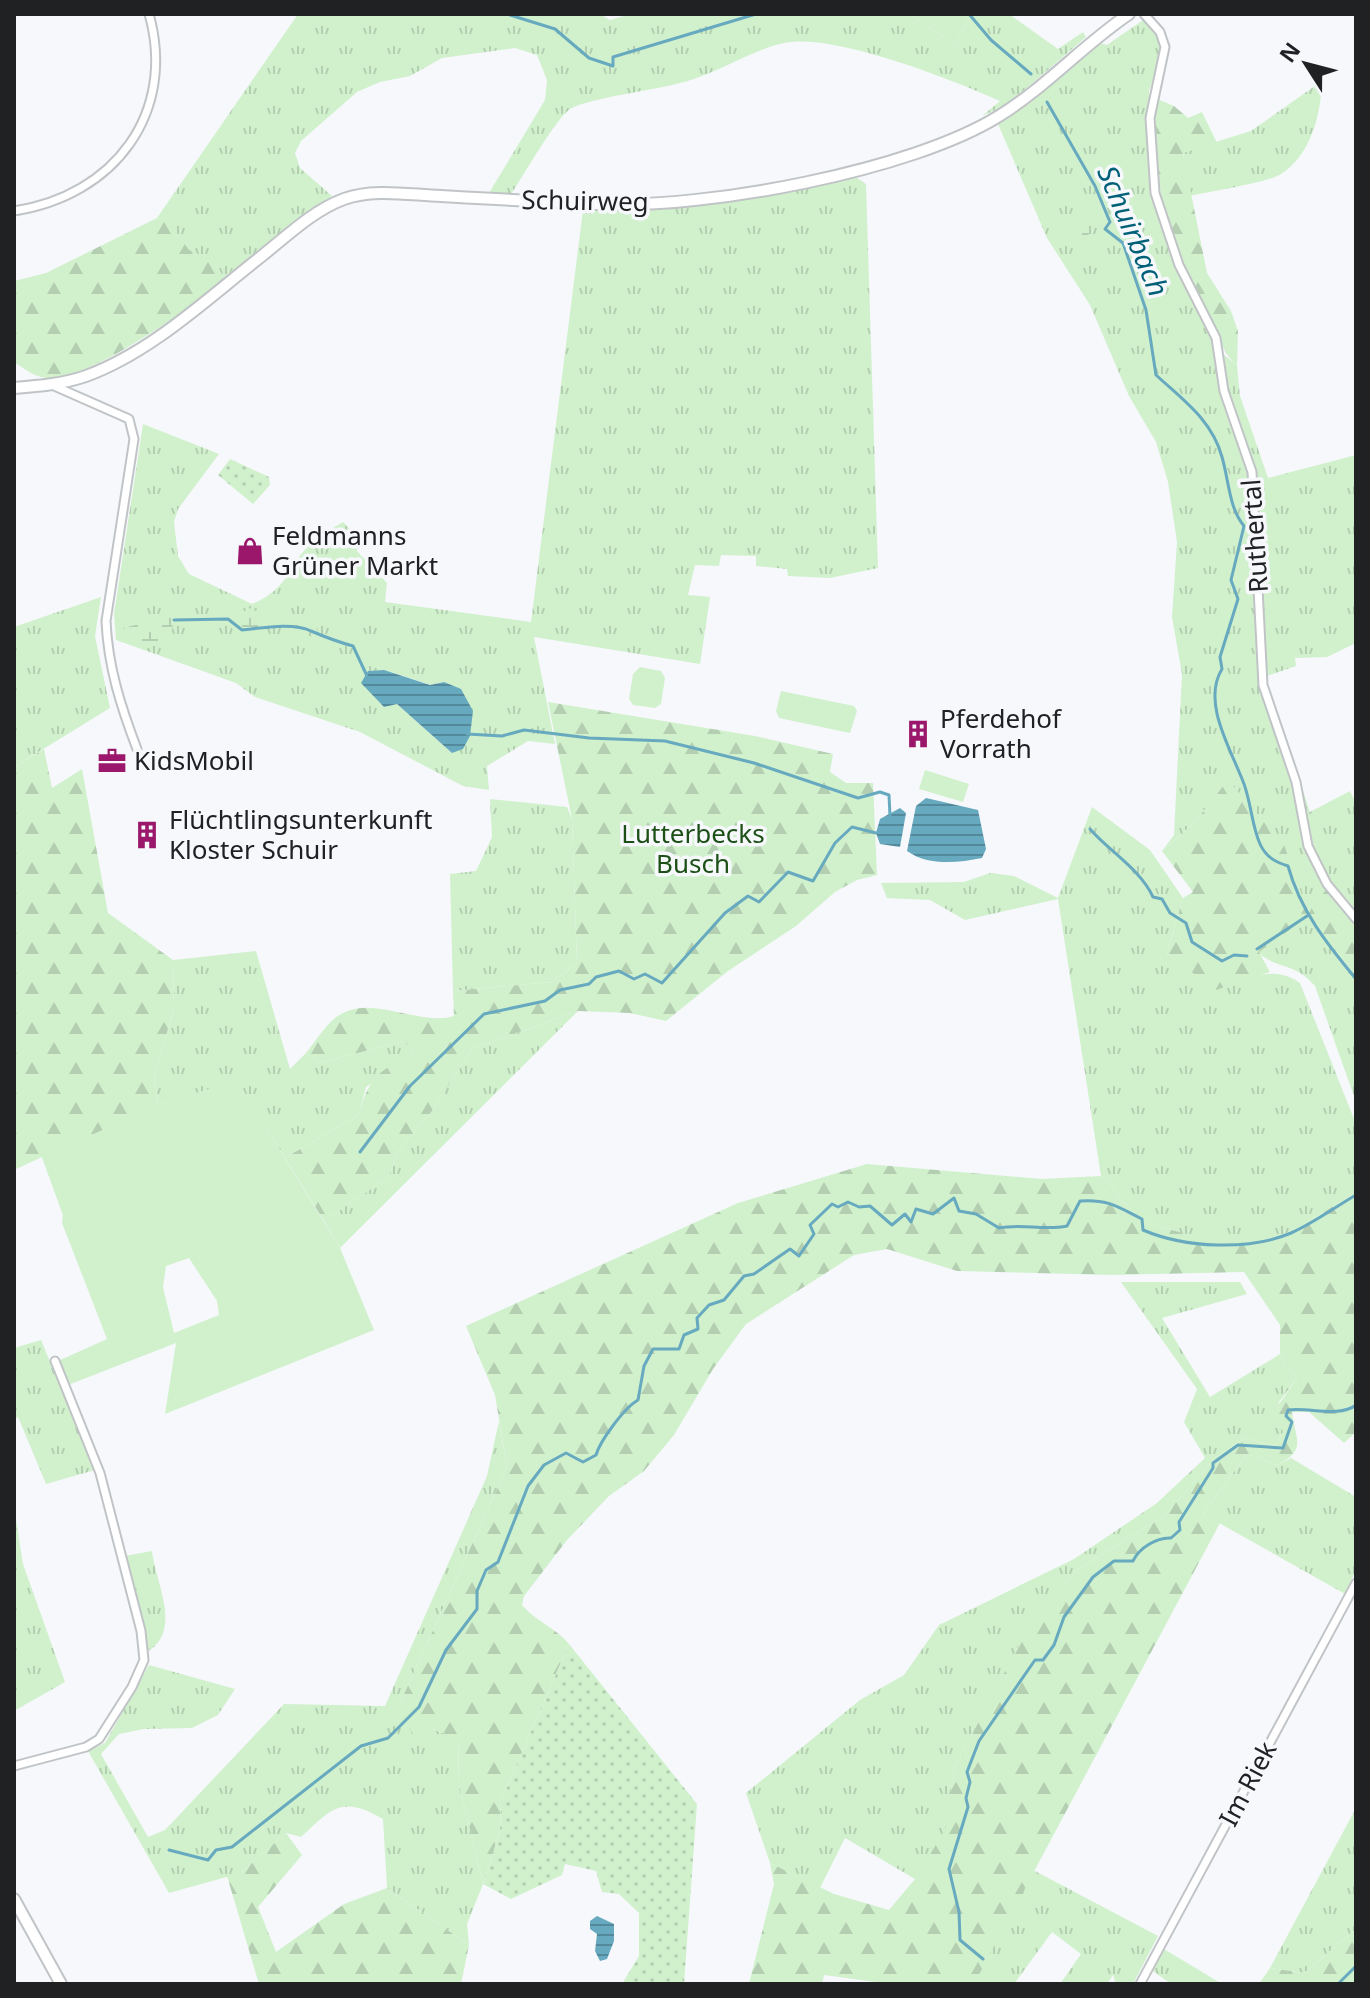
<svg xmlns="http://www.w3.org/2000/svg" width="1370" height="1998" viewBox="0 0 1370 1998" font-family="'Noto Sans',sans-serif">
<defs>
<pattern id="grass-tufts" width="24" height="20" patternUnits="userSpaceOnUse" patternTransform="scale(2)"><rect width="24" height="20" fill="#d1f1cd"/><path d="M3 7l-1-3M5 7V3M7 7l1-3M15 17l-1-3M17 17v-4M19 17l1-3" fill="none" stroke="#b3ceb0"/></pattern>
<pattern id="forest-firs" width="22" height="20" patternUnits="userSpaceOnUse" patternTransform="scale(2)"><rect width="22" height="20" fill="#d1f1cd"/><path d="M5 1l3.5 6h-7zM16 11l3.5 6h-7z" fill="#b3ceb0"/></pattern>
<pattern id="wetland-marsh" width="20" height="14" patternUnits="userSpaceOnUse" patternTransform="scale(2)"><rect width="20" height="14" fill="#d1f1cd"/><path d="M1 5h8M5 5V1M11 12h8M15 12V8" fill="none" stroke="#b3ceb0"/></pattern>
<pattern id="garden-dots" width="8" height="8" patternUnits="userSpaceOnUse" patternTransform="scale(2)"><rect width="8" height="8" fill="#d1f1cd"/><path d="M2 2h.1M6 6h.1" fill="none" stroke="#b3ceb0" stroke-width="1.8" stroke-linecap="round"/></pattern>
<pattern id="water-rules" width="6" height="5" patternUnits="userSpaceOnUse" patternTransform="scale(2)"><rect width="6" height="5" fill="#67a9bf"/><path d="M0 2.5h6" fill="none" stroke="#54899b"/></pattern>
</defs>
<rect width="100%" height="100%" fill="#f6f8fc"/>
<g fill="url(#grass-tufts)" fill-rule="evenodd">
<path d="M298,14h302l10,6 21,-6h278l45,30 16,-24 -9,-6h48l49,35 25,-17 3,5 -79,68 -25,11 18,-15c-46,-21 -168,-69 -216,-58 -34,7 -68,32 -108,41 -23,6 -90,15 -106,25 -16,12 -46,66 -59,85l-22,-1 56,-93 2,-20 -10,-25 -22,-7 -73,10 -32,18 -30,6 -23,10 -56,49 -6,12 5,15 32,28 -108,81c-16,-22 -20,-14 -36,-27 -13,-11 -14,-24 -31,-32z"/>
<path d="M1143,20l17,20 1,14 -12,37 1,92 28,89 38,74 6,54 29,83 8,201 33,97 13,66 18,34 -13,35 46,60v126l-41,-116c-21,-25 -39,-16 -57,-34l-30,-171 -34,42 -32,28 12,-16 8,-161 -10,-57 5,-75 -9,-60 -12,-40 -27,-46 -39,-91 -43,-67 -49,-114 32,-21 67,-61 10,3z"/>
<path d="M1322,81c-1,33 -11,74 -41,93 -14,9 -71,17 -91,22l-7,-44 68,-21z"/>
<path d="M856,177l10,7 12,384 -48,10 -42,-2 -1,-7 -31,-3v-10l-35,-1 -2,11 -24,-1 -7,30 22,2 -10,67 -166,-27 21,107 -27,-3 -41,25 2,24 -26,-4 -103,-54 -105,-35 -19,-14 -120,-43 -2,-26 29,-190 76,30 -41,55 -4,13 4,34 11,18 63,30c23,-9 34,-24 45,-44 9,-15 31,-29 46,-38l15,15 -1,14 30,32 -2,19 146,20 52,-412c93,0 181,-16 273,-33zM384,670l47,15 13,-3 8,71 -55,-49z"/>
<path d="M1224,355l13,10 3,31 28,82 88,-23v188l-29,14 -32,1 1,8 -32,11 -7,-196 -30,-91z"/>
<path d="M101,597l-6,39 15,72 -96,59v-140z"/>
<path d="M1298,776l12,36 40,-21 6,12v112c-40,-45 -49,-82 -58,-139z"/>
<path d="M490,799l77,8 5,12 5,144 -25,19 -99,9 -3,-117 26,-3 16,-34z"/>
<path d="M1092,807l58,43 33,48 -16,56 49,35c29,-9 57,-26 84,-6l56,141v68c-21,12 -41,27 -63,38 -44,22 -121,8 -160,-18 -12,-8 -18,-26 -32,-36l-43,-277 -93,21 -35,-20 -43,-2 -6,-15 83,-1 26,-9 24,3 44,22z"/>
<path d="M256,951l34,118 16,-16 13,10 85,-22 10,12 -48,34 -7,27 -74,44 -48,-77 -79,24 -4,-28 20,-69 -1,-48z"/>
<path d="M578,1011l-238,237 -16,-27 64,-44 11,-27 33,-39 40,-62z"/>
<path d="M1121,1282h119l7,12 -85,24 48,79 70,-43 17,24 -18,24 4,30 -8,14 -30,-8 -29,19 -52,59 -87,54 -53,66 -70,133 -8,61 -31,49 -70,-41 -25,50 -50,-25 -24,-70 114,-93 44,-25 35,-50 135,-66 83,-56 48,-45 -21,-36 13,-33z"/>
<path d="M41,1340l54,130 -49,14 -28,-67 -4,2v-71z"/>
<path d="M499,1421l8,46 -107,236 32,26 27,10 -1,41 25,104 -16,40 2,21 -82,-57 -4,-69c-41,-24 -51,-11 -82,18l-15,-4 -45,40 -72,20 -81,-142 17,-8 44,-78 86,24 -17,26 -26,13 -48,1 -25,5 -18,20 47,83 17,-7 119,-126 101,2 102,-230z"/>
<path d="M1247,1454l30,11 14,-7 65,39v73l-11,24 -142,-80z"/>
<path d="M14,1506l9,58 42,118 -51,29z"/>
<path d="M152,1551c4,33 30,78 -3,100l-24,-95z"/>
<path d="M1356,1808v121l-52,44 -34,-5z"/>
<path d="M1033,1870l125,66 -25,48h-17l-3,-9 -6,9h-47l21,-30 -29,-22 -38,52 -42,-1z"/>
<path d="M1164,1949l58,35h-51l-18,-13z"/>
</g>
<g fill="url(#forest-firs)">
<path d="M1155,98l19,8 14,12 14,-6 15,31 -34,10 24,120 24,38 7,20 -1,34c-15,-12 -15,-25 -24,-41 -45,-82 -61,-132 -58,-226z"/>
<path d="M157,218l14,7 18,25 22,10 17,22c-37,22 -146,107 -187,95 -9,-2 -19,-10 -27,-15v-81l32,-8z"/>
<path d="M548,702l207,34 78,18 -3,18 16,11h27l4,92 -20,5 -22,12 -39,34 -68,45 -62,50 -36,-8 -52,-2 -106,38 -40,62 -33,39 -11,27 -64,44 -39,-63 74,-44c11,-40 20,-42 55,-61l-10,-12 -85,22 -13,-10c9,-11 18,-26 29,-35 34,-27 82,9 119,-2l-1,-25 99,-9 25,-19 -5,-144z"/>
<path d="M44,749l8,39 30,-19 26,144 65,47 1,48 -20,69 4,28 -95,110 -21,-58 -28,13v-403z"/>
<path d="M1228,780l56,65 25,69 14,-33 33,42v53l-47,-60 -50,36 11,20 -54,18 -49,-36 16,-56 10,-6 -31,-41 32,-28z"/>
<path d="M867,1164l175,15 59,-3c14,10 20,28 32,36 39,26 117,39 160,18 22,-11 42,-26 63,-38v240l-12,11 -35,-31h-17c3,27 16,38 -15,53l-30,-11 -44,60 17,9 -246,461h-84l-66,-9 -2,9h-73l25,-100 -4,-21 64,31 55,16 26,-31 30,-49 9,-61 70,-134 53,-65 87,-54 52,-59 29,-19 30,8 8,-14 -10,-19 24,-35 -17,-24v-29l-36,-53 -133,3 -154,-4 -70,-22 -33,6 -108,69 -33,45 -39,66 -30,36 -35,25 -42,44 -43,56 -2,9c13,16 33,22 47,39l-68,157 -1,30 -17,53 -25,-104 1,-40 -26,-11 -18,13 -15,-39 107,-236 -12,-72 -29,-69 272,-123z"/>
<path d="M286,1833l16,22 -44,52 18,45 68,-48 43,-16 82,57 -8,39h-202l-32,-108 14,-3z"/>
<path d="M1356,1929v55h-97l11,-16 34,5z"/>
</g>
<g fill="url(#wetland-marsh)">
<circle cx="1081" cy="230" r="9"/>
<path d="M251,608l11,7 5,12c-9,11 -19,11 -32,7l-7,-15z"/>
<path d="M165,615l9,5 -7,29 -42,-14 -2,-6z"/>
<path d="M311,616l9,21 -21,-2 -5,-6 4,-12z"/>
</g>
<g fill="#d1f1cd" fill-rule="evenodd">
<path d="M909,14h52l9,6 -16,24z"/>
<path d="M640,667l21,4 4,7 -4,26 -6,4 -22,-3 -4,-6 4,-25z"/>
<path d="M781,691l73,15 3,5 -7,22 -71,-15 -3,-7z"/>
<path d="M925,770l44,14 -6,18 -44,-13z"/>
<path d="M237,1080l103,168 34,82 -209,84 11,-71 -108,42 -10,-24 49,-22 -45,-116 1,-8 -21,-58 116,-52zM189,1258l28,43 2,14 -45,18 -11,-46 3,-21z"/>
</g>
<g fill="url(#garden-dots)">
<path d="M230,459l39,18 1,8 -17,19 -35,-29z"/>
<path d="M569,1644l128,160 -13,180h-62l17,-28v-43l-20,-19 -17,-2 -6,-21 -31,-7 -3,11 -51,24 -28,-15 17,-53 1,-30z"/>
</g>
<g fill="url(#water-rules)">
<path d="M384,670l46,15 14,-3 17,7 12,22 -3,25 -7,13 -11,4 -55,-49 -13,3 -23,-24 7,-12z"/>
<path d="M926,798l52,12 8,39 -4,9c-25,5 -54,8 -75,-7l9,-45z"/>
<path d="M900,808l6,5 -6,34 -20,-3 -4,-11 4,-14z"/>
<path d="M597,1916l17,8v17l-7,18 -7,2 -5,-10 2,-17 -7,-5v-8z"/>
</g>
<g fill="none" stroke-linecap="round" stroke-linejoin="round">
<g stroke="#67a9bf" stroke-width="3">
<path d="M507,14l48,15 34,29 24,8v-9l143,-43"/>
<path d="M969,14l22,26 40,34"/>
<path d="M1047,102l48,84 15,36 -5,7 18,14 23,67 10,65c27,25 56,45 66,82 7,24 7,51 22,69l-13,54 7,19 -18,58 2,12c-21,34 10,82 22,115 7,19 8,42 16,60 6,13 15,18 28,22 12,44 39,78 68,113"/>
<path d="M174,620l54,-1 14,11c20,-2 51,-8 69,1 14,6 27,11 42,15l14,30"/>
<path d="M467,734l35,2 22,-6 65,8 76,3 89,22 104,35 22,-6 9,3 1,21"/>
<path d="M1090,829c20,23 50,40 63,68l9,2 8,14 16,10 6,19 30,19 12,-6 13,1"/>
<path d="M1257,949l50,-33"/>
<path d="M360,1152l50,-66 74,-72 61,-13 15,-11 29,-6 7,-7 23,-6 15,8 11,-5 17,9 63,-70 23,-17 11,6 29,-30 25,9 22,-38 17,-16 24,6"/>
<path d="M169,1850l39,10 8,-10 16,-3 129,-101 27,-8 31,-31 27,-57 31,-41v-18l9,-21 12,-8 30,-76 16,-21 22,-12 17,9 13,-7c4,-14 28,-47 42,-55l6,-34 9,-17h26l5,-14 14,-6 -1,-11 12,-13 15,-5 20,-24 10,-2 36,-25 9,7 15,-22 -4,-9 22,-21 6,3 10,-5 11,5 11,-1 22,19 13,-11 6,8 5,-13 17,5 21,-16 5,13 17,3 23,14c23,-5 44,3 68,-2l13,-25c29,-2 38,6 62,18l1,11c42,18 106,21 148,3 23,-10 44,-26 65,-38"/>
<path d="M983,1959l-23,-19 -1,-28 -10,-43 19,-62 -2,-9 4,-16 -3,-10 12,-31 56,-81h8l11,-15 10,-28 29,-40 21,-16h19c6,-13 24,-24 38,-23l9,-8 -1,-8 34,-54v-5l25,-18 45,3 9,-26 -6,-6 2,-6c21,-3 51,8 68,-5"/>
<path d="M1338,1984l18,-18"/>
</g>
<defs>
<g id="street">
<path d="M1144,14l16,18 5,15 -15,71 5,75 24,72 37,73 8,53 28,81 11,213 33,97 12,64 19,38 29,35"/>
<path d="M14,211c100,-15 163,-98 135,-197"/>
<path d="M52,385l77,34 5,20 -28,182c2,46 15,86 31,128"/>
<path d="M14,1766l72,-19 13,-8 33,-52 12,-27 -3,-29 -41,-158 -45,-112"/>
<path d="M1140,1984l216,-401"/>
</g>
<g id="secondary">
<path d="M14,388c25,-2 49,-4 72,-12 66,-24 123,-79 177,-121 25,-20 51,-45 81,-56 30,-11 66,-4 97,-3 54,3 107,6 160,8 104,5 310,-33 398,-88 47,-29 84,-71 130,-102"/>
<path d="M14,1899l47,85"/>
</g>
</defs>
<use href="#street" stroke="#c1c4c7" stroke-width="11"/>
<use href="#secondary" stroke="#c1c4c7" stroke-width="14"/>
<use href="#street" stroke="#fff" stroke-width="7"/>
<use href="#secondary" stroke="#fff" stroke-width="10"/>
</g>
<defs>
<symbol id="shop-bare" viewBox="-9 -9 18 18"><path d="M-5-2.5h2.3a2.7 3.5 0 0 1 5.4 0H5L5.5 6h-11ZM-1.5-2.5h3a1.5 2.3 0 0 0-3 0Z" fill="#9a176b" stroke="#f6f8fc" stroke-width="2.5" paint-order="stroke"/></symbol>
<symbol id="building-bare" viewBox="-9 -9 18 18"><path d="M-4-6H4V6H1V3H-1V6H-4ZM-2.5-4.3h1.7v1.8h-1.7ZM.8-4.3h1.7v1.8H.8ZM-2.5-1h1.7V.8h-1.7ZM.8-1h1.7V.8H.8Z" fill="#9a176b" stroke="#f6f8fc" stroke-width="2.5" paint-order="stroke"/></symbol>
<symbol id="office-bare" viewBox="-9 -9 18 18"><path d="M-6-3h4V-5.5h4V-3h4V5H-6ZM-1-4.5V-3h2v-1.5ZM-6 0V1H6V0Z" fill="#9a176b" stroke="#f6f8fc" stroke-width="2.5" paint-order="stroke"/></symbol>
</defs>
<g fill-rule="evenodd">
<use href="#shop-bare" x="230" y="531" width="40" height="40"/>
<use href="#building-bare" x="898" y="714" width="40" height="40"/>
<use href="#office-bare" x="92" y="741" width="40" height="40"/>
<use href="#building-bare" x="127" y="815" width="40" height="40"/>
</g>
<g text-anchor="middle" stroke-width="7" stroke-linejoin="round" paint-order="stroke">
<g font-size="26" fill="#202122" stroke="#f6f8fc">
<text transform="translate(585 201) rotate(1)" y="9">Schuirweg</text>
<text transform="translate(1255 536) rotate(-94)" y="9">Ruthertal</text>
<text transform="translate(1248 1784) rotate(-62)" y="9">Im Riek</text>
</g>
<g font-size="26" fill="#202122" stroke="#f6f8fc" text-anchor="start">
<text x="272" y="545">Feldmanns<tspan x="272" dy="30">Grüner Markt</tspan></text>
<text x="940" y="728">Pferdehof<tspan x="940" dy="30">Vorrath</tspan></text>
<text x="134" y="770">KidsMobil</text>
<text x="169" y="829">Flüchtlingsunterkunft<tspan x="169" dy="30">Kloster Schuir</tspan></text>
</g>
<g font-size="26" fill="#1c5016" stroke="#f6f8fc">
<text x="693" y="843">Lutterbecks<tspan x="693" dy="30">Busch</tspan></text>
</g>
<g font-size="28" font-style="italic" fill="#006078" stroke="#f6f8fc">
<text transform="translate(1133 231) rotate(67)" y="10">Schuirbach</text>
</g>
</g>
<rect width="1370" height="1998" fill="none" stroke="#202122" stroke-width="32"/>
<g transform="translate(1306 64) rotate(306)" stroke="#f6f8fc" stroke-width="6" paint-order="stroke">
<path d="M0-6L14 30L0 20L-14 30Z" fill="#202122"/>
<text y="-12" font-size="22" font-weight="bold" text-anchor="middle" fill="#202122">N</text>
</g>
</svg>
